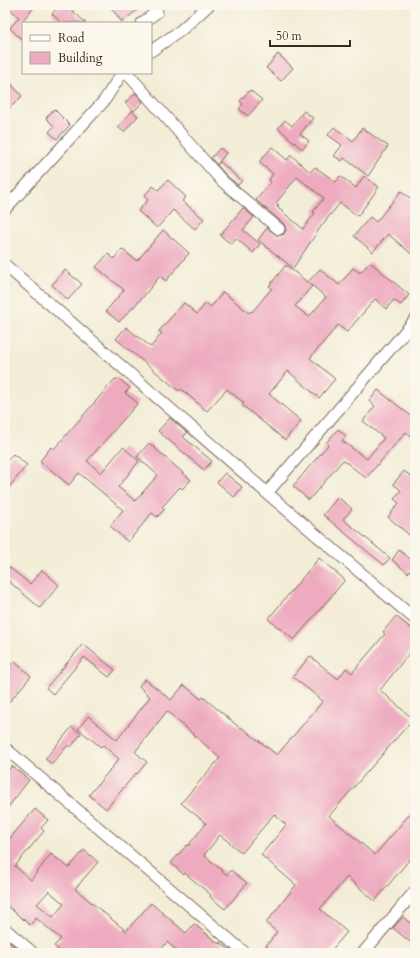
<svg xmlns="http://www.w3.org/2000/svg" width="420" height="958" viewBox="0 0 420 958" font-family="Cardo,serif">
<rect width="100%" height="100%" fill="#fbf7ec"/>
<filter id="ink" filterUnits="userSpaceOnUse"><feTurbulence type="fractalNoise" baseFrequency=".025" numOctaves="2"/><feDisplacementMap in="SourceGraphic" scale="8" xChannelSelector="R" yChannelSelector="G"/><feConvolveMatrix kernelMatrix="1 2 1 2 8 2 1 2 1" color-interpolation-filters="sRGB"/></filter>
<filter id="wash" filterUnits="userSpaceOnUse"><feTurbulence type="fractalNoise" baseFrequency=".012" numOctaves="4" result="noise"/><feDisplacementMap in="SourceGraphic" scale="16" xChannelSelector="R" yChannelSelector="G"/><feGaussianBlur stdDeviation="0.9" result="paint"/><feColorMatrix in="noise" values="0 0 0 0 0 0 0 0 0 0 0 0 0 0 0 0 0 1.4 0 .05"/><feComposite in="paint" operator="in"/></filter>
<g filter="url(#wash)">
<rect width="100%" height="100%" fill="#f3edd7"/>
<g id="blocks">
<g fill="#eeabc0" fill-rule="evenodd">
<path d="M5,5h31l-13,15v21l-13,-13 9,-11z"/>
<path d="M60,5h6l20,18h-24l-10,-9z"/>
<path d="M109,5h35l-22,17z"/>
<path d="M278,54l15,14 -12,13 -15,-13z"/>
<path d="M5,77l17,19 -17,17z"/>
<path d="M250,90l12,10 -14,16 -9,-7 4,-5 -3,-3z"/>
<path d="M136,93l7,9 -9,9 -9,-8z"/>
<path d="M54,109l16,16 -13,14 -8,-7 5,-6 -8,-8z"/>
<path d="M132,111l6,5 -14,16 -6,-5z"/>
<path d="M304,111l9,7 -13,16 9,7 -7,8 -24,-21 7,-8 7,6z"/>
<path d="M334,127l19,14 9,-13 26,18 -20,30 -24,-18 -2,3 -8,-5 8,-11 -14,-10z"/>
<path d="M272,147l15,13 4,-5 19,17 5,-5 21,15 4,-6 16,12 8,-12 15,11 -21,29 -18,-13 -18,22 -29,43 -35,-28 9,-12 11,8 6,-2 2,-4 -2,-6 -28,-24 15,-18 -2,-2 4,-6 -14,-12zM297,177l27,21 -11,14 2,1 -12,16 -26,-22 2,-2 -3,-2z"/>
<path d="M220,148l6,5 -9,12 -6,-7z"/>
<path d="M220,162l22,19 -4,4 -11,-9 -10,-11z"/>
<path d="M168,180l18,17 -4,4 22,18 -9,10 -22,-19 -16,18 -19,-17 10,-11 -4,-4 9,-10 5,4z"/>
<path d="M401,191l14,11v55l-27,-23 -15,18 -19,-16 16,-19 6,5z"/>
<path d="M243,208l11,9 -11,13 17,14 -7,9 -17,-15 -5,6 -11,-9z"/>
<path d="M163,230l26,23 -23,28 -6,-5 -17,21 -24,25 -13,-11 18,-21 -28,-23 12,-13 6,5 8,-10 15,12z"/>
<path d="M370,262l39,33 -8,10 -7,-5 -8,9 -11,-10 -28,33 -9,-7 -28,33 25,21 -16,19 -31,-27 -19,23 32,27 -16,19 -43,-35 2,-2 -17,-14 -20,22 -26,-22 -2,2 -63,-52 10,-12 25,20 11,-14 -3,-2 25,-28 13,11 9,-11 5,4 12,-15 26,21 2,-2 1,1 20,-24 -3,-2 17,-21 26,21 -17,20 14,11 17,-20 -18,-15 12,-13 19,16 14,-17 7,5z"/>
<path d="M65,270l17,14 -14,16 -16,-15z"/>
<path d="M118,378l12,10 -5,5 13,10 -51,58 14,12 22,-26 16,14 -21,26 17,14 23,-26 -21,-18 12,-14 42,37 -9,9 -2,-2 -18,20 3,2 -8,8 -5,-4 -24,29 -18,-16 13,-16 -44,-37 -10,12 -29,-24 11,-14 3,2 61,-70 1,1z"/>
<path d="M378,390l37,29v21l-9,-8 -40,46 -23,-18 -34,40 -16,-14 35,-41 -2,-2 12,-14 8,7 -4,5 25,18 17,-21 -21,-17 12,-15 -6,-5z"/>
<path d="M170,418l17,15 -4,4 29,24 -8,9 -46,-39z"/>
<path d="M13,454l14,11 -22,27v-29z"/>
<path d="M404,471l11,8v61l-27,-23 11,-14 -5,-4 7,-9 -8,-6z"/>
<path d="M225,473l17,14 -8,10 -17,-15z"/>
<path d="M338,497l14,12 -9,10 47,39 -6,7 -61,-50z"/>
<path d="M399,550l16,13 -7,10 -16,-13z"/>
<path d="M319,558l26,22 -51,60 -26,-21z"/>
<path d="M5,564l25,20 12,-14 17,15 -19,23 -35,-30z"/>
<path d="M396,616l19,16v14l-35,44 33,29 -84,97 46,39 40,-47v45l-40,48 -28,-24 -27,32 27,23 -18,21h-54l-9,-7 11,-14 -11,-9 30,-38 -35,-30 25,-30 -12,-11 -32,39 -22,-18 -16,20 23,20 4,-5 16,13 -22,26 -15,-12 1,-2 -26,-22 -1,2 -13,-12 16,-18 1,1 18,-23 -25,-20 39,-45 -53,-47 -32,41 12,10 -10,12 -1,-1 -30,36 -17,-14 30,-36 -16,-14 -2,2 -23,-18 10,-13 29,24 33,-43 -11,-11 6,-7 26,21 13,-15 17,14 2,-2 37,31 1,-1 36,28 46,-54 -30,-24 17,-21 28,23 8,-11 6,5 33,-39 -2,-2z"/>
<path d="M83,644l32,26 -6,7 -25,-20 -31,37 -7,-6z"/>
<path d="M14,661l17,15 -26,31v-36z"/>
<path d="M72,727l9,7 -10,13 -3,-2 -16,19 -7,-5z"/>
<path d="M12,766l17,14 -24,31v-36z"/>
<path d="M35,809l13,11 -7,8 3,3 -29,35 16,14 20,-26 18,14 15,-18 14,12 -23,27 51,42 25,-28 35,30 8,-9 25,20 1,-2 13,11h-53l-13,-11 -9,11h-96l-8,-7 7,-7 -25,-21 -6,7 -25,-21v-60zM49,891l15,13 -11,13 -16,-13z"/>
<path d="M403,917l12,10v19l-22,-18z"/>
<path d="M5,938l9,8 -5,7h-4z"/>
</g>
</g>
</g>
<g filter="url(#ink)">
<use href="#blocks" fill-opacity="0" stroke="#7b6e5f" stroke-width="1"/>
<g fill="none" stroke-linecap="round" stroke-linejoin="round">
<defs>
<g id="minor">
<path d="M142,23l15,-11 -4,-7"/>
<path d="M151,51l29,-20 29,-26"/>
<path d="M127,73l95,108 57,48"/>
<path d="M5,209l99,-108 18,-28"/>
<path d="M5,265l262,228 148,126"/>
<path d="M267,493l148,-173"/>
<path d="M5,748l240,205"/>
<path d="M5,929l28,24"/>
<path d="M363,953l52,-62"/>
</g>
</defs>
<use href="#minor" stroke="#7b6e5f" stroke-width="13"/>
<use href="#minor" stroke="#fff" stroke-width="11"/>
</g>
</g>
<rect width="420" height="958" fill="none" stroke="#fbf7ec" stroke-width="20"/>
<rect x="22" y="22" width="130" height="52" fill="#fbf7ec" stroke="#aea59a"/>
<rect x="30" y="35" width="20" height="6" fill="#ffffff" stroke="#aea59a"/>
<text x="58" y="42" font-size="12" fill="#3b2a1e">Road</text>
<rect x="30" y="52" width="20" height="12" fill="#eeabc0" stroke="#aea59a"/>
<text x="58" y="62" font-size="12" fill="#3b2a1e">Building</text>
<path d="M270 40v6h80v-6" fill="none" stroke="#3b2a1e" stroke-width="2"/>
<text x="276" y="40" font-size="12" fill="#3b2a1e" stroke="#fbf7ec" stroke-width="3" paint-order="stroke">50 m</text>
</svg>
